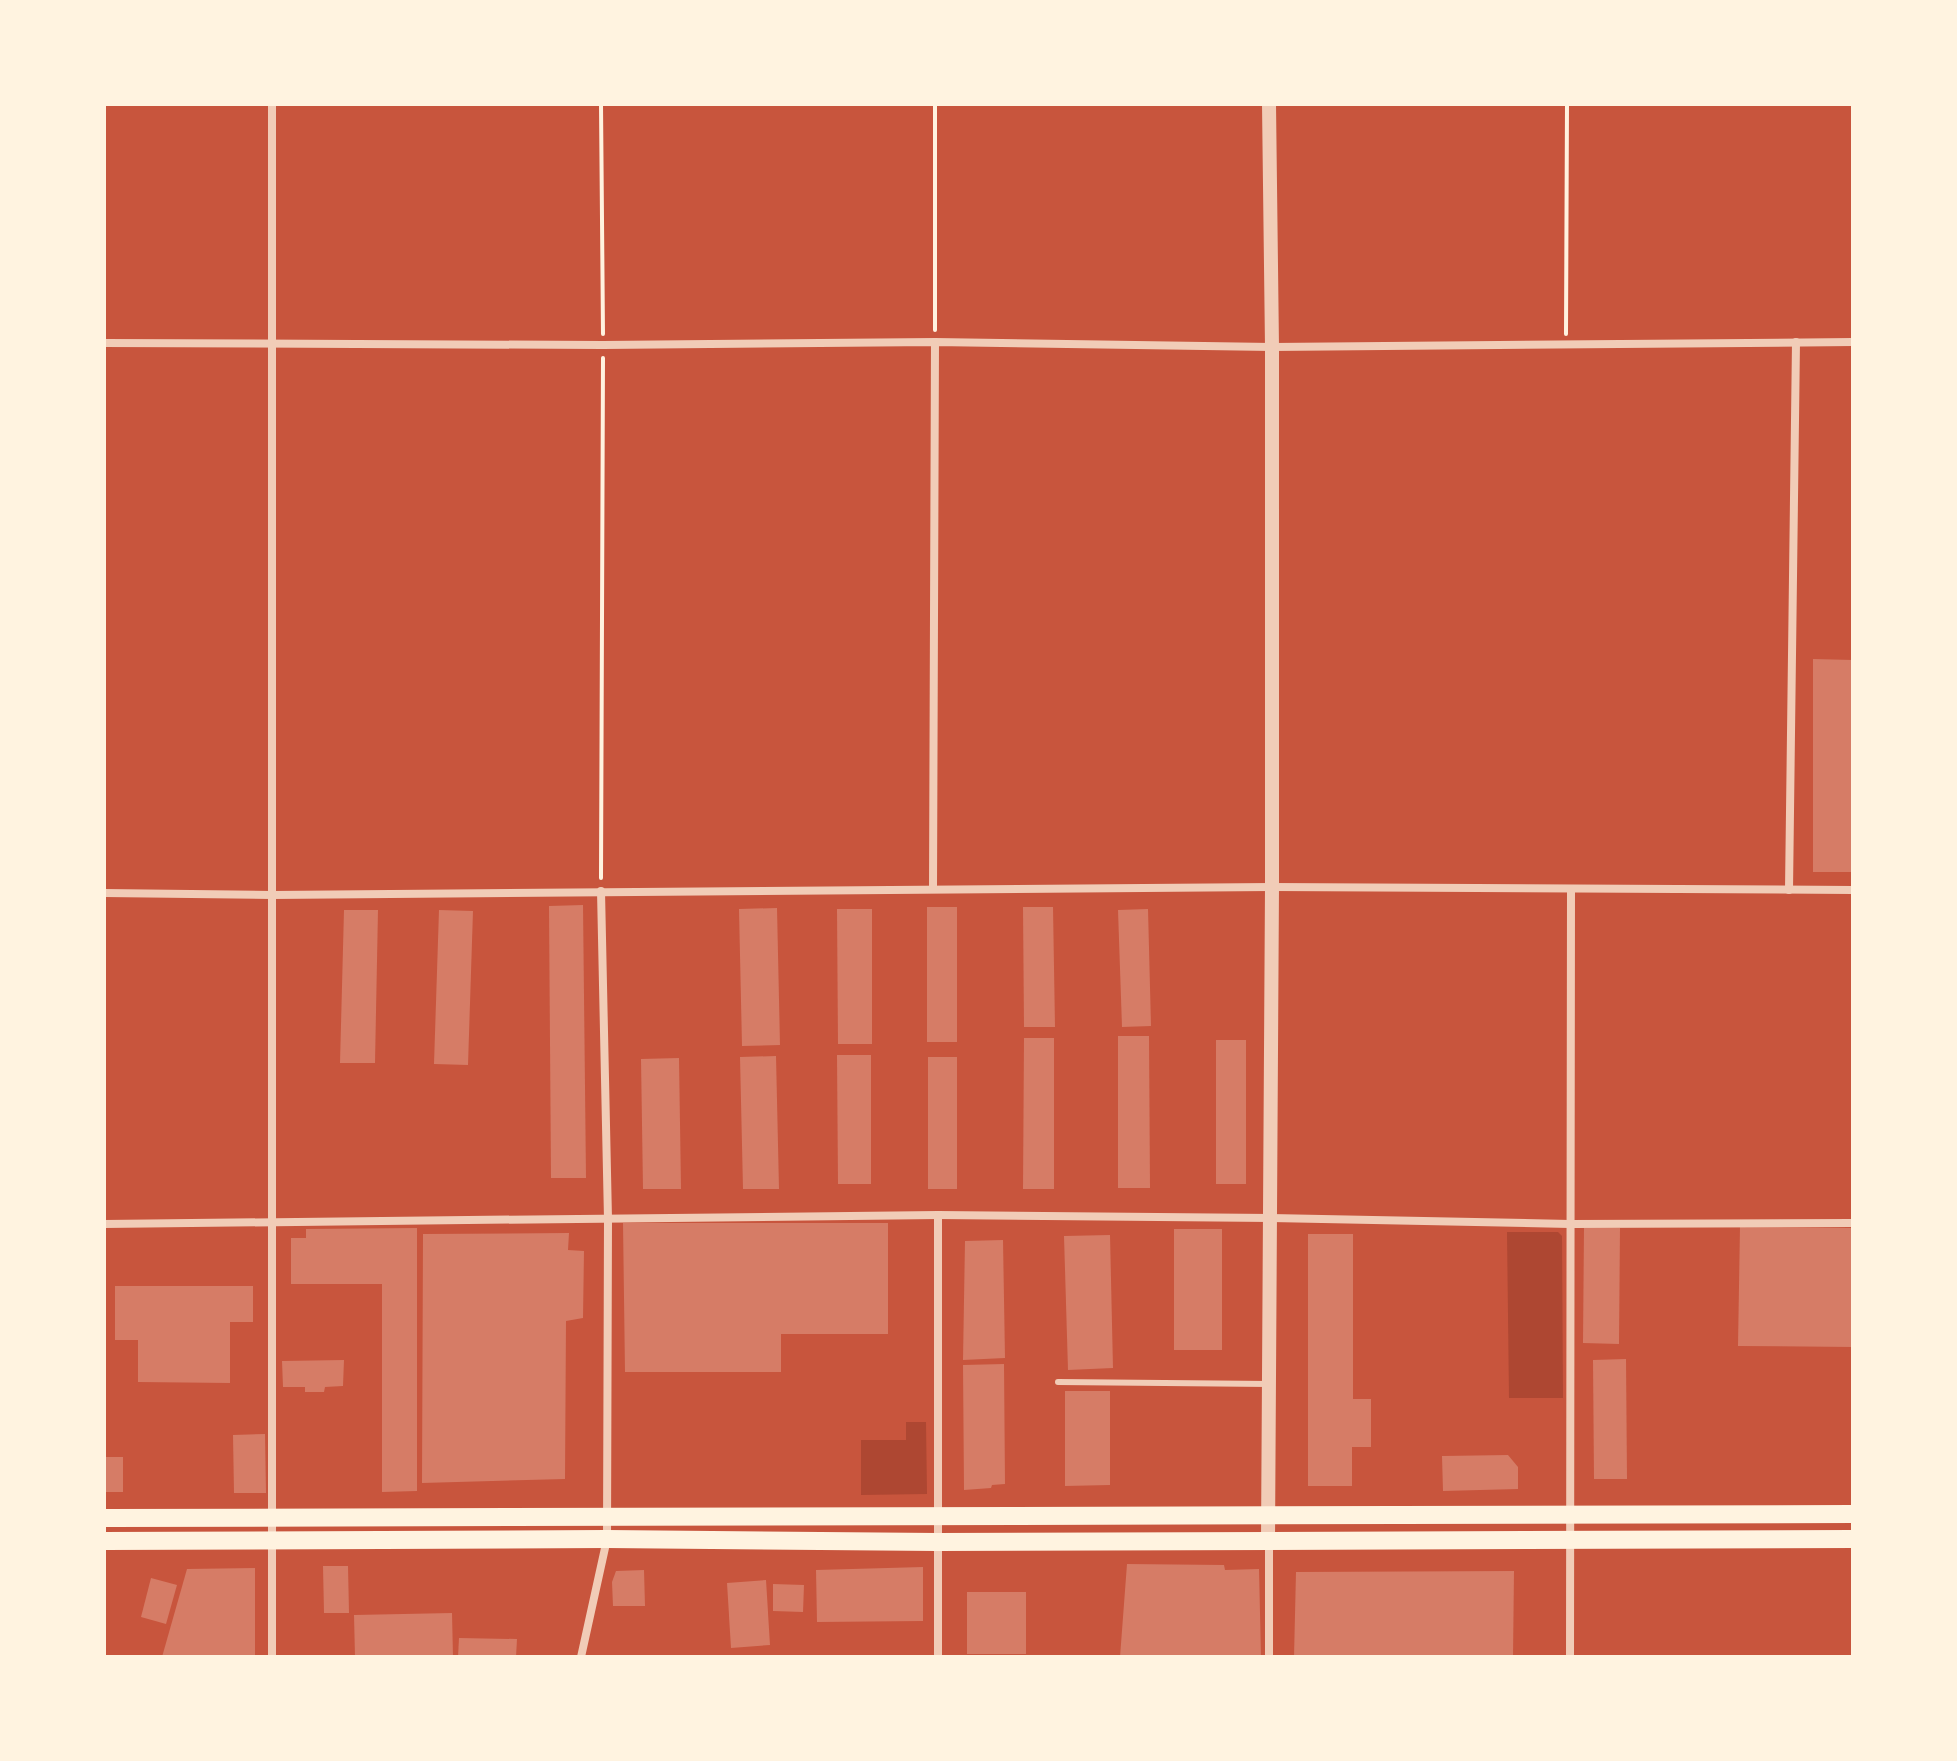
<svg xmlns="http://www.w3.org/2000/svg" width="1957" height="1761" viewBox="0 0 1957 1761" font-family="'Archivo Narrow',sans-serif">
<rect width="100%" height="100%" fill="#c8553d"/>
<g fill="#ae4732">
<path d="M1507,1232h51l4,4 1,162h-54z"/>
<path d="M906,1422h20l1,72 -66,1v-55h45z"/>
</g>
<g fill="#d67c66">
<path d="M1813,659l40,1v212h-40z"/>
<path d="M583,905l3,273h-35l-2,-272z"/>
<rect x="927" y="907" width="30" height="135"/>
<path d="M1023,907h30l2,120h-31z"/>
<path d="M777,908l3,137 -38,1 -3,-137z"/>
<path d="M837,909h35v135h-34z"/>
<path d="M1148,909l3,117 -29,1 -4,-117z"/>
<path d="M344,910h34l-3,153h-35z"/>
<path d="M439,910l34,1 -5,154 -34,-1z"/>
<path d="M1118,1036h31l1,152h-32z"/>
<path d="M1024,1038h30v151h-31z"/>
<rect x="1216" y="1040" width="30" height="144"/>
<path d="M837,1055h34v129h-33z"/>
<path d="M776,1056l3,133h-36l-3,-132z"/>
<rect x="928" y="1057" width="29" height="132"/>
<path d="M679,1058l2,131h-38l-2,-130z"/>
<path d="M623,1223h265v111h-107v38h-156z"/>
<path d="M1740,1227l113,1v119l-115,-1z"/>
<path d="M417,1228v263l-35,1v-208h-91v-46h15v-9z"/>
<path d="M1584,1228h36l-1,116 -36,-1z"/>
<rect x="1174" y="1229" width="48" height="121"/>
<path d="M569,1233l-1,17 16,1 -1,67 -17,3 -1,158 -143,4 1,-249z"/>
<path d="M1308,1234h45v165h18v48h-19v39h-44z"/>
<path d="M1110,1235l3,133 -45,2 -4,-134z"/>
<path d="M1003,1240l2,118 -42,2 2,-119z"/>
<path d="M115,1286h138v36h-23v61l-92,-1v-42h-23z"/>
<path d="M1626,1359l1,120h-33l-1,-119z"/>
<path d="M344,1360l-1,26 -18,1 -1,5h-19v-5h-22l-1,-26z"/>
<path d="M1004,1364l1,120 -13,1 -1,3 -27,2 -1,-125z"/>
<path d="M1065,1391h45v94l-45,1z"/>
<path d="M265,1434l1,59h-32l-1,-58z"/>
<path d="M1508,1455l10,12v22l-75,2 -1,-35z"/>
<rect x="104" y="1457" width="19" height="35"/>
<path d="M1127,1564l97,1 1,5 34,-1 2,88h-141z"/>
<path d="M323,1566h25l1,47h-25z"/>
<path d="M923,1567v54l-106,1 -1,-52z"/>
<path d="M255,1568v89h-93l25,-88z"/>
<path d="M644,1570l1,36h-32l-1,-24 4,-11z"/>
<path d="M1514,1571l-1,86h-219l2,-85z"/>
<path d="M151,1578l26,7 -11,39 -25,-7z"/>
<path d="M766,1580l4,65 -39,3 -4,-65z"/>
<path d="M773,1584l31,1 -1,27 -30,-1z"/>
<rect x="967" y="1592" width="59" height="62"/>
<path d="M452,1613l1,44h-98l-1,-42z"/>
<path d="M459,1638l58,1 -1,18h-58z"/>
</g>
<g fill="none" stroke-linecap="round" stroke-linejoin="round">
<g stroke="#fff3e0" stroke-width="4">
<path d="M601,104l2,230"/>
<path d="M935,104v226"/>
<path d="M1566,334l1,-230"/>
<path d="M601,878l2,-520"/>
</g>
<path stroke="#f1ccb7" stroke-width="6" d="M1058,1382l212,2"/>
<g stroke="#f1ccb7" stroke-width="8">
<path d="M104,343l499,2 332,-3 337,5 581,-5"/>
<path d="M933,889l2,-547"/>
<path d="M1789,890l7,-548"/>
<path d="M104,893l168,2 1000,-8 581,3"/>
<path d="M104,1224l834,-9 333,3 299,6 283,-1"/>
<path d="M1269,1542v115"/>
<path d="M272,1657v-1553"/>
<path d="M581,1657l26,-118 1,-320 -7,-328"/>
<path d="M938,1657v-442"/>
<path d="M1570,1657l1,-768"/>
</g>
<path stroke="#f1ccb7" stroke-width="14" d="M1268,1540l4,-653v-540l-3,-243"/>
<g stroke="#fff3e0" stroke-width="18">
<path d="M104,1518l1749,-4"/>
<path d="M104,1541l503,-2 330,3 916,-3"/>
</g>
</g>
<rect width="1957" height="1761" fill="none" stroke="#fff3e0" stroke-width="212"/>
</svg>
